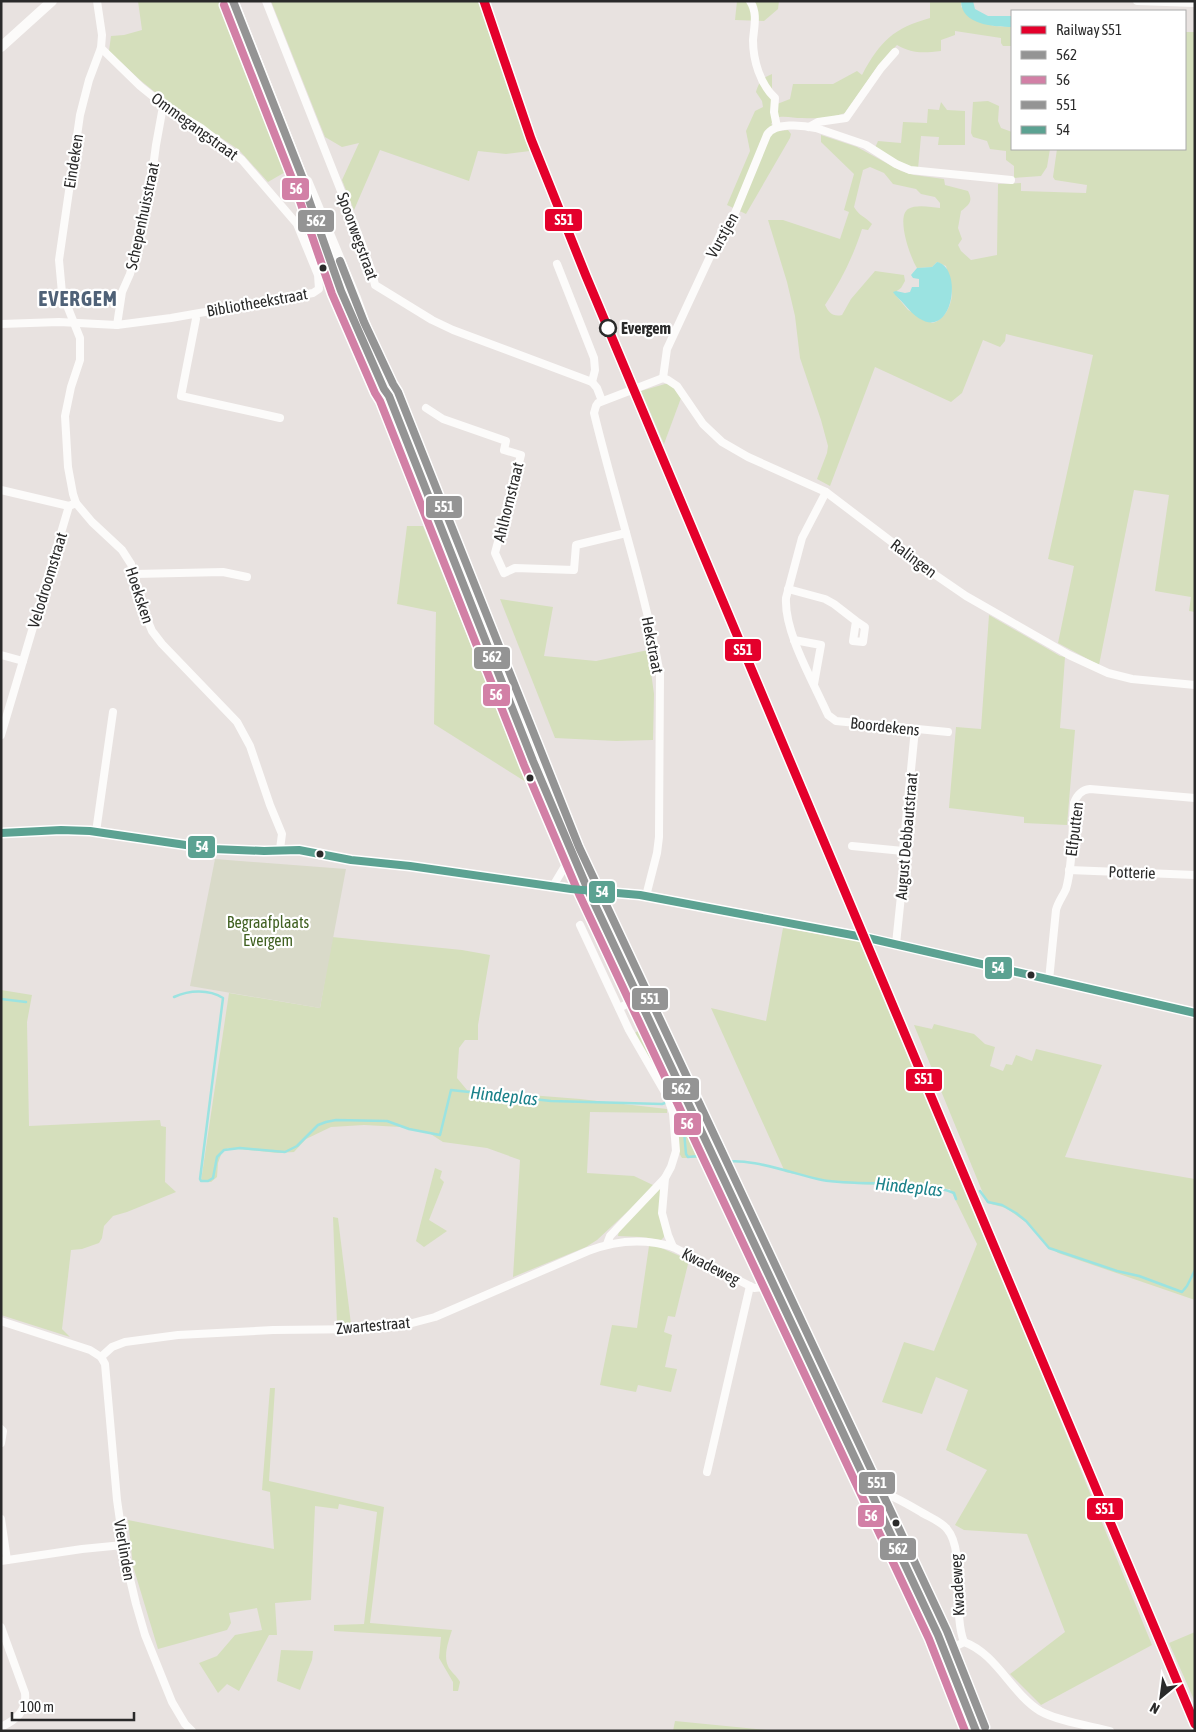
<svg xmlns="http://www.w3.org/2000/svg" width="1196" height="1732" viewBox="0 0 1196 1732" font-family="'Asap Condensed',sans-serif">
<rect width="100%" height="100%" fill="#e8e2e0"/>
<g fill="#d5dfbc" fill-rule="evenodd">
<path d="M138,1h83l66,170 -19,11 -29,-32 -78,-53 -21,-17 -31,-29 2,-15 13,-1 18,-5z"/>
<path d="M271,1h209l50,150 -24,3 -28,-3 -9,30 -89,-31 -26,60 -12,-30 17,-37 -17,4 -17,-10z"/>
<path d="M737,1h42l-1,8 -14,12 -29,-1z"/>
<path d="M930,1h31v6l32,19 19,1v19h-9l-2,-3v-5l-46,-7v4l-14,5v11c-18,2 -28,3 -44,-6l-20,22 -32,46c-14,5 -28,6 -43,5 -9,0 -18,-3 -28,0l-3,6 9,7 8,-1 3,4 -1,4 -44,76 -19,-9 23,-54 -4,-20 9,-20 8,-4 -1,-6 -6,-9c3,-10 6,-14 16,-18v32l18,-7 3,-15h40l24,-13 5,4c18,-34 32,-47 68,-57z"/>
<path d="M1185,32h10v580l-6,-1 2,-14 -36,-6 14,-96 -35,-5 -35,175 -41,-22 16,-77 -26,-7 45,-204 -87,-21 -1,7 -5,6 -17,-7 -21,53 -11,9 -76,-35 -45,119 -13,-7 10,-26 1,-7 -7,-26 -21,-62 -5,-42 -8,-34 -19,-62h15l57,19 9,-27 -5,-2 10,-36 -33,-32v-7l36,12 44,24 13,4 30,4 1,6 23,6c5,10 2,13 -7,20l-3,17 4,11 -4,6 3,6 10,9 26,-5 1,-71 23,-1v8l65,2 1,-8 -32,-5 -2,-3 4,-28h128zM870,167l14,6 9,11 23,5 5,5 14,3 5,6v5c-9,-1 -24,-4 -32,1 -12,8 2,48 9,59l15,-1 5,-5 9,4c2,9 6,20 6,29 -1,11 -8,26 -20,28l-24,-13 -14,-17 7,-5 4,-7 -1,-6 -29,-4 -24,28 -9,16c-9,2 -13,-2 -17,-10 16,-24 28,-48 37,-76l6,1 4,-6c-7,-8 -12,-7 -18,-17l9,-37z"/>
<path d="M988,101l11,5 -1,15 3,7 11,4v17h38l-3,18 -6,9 -27,2v-12l-8,-6v-9l-16,-2 -3,-8 -14,-4 -2,-4 2,-31z"/>
<path d="M941,102l6,8 18,1v34h-27l1,-8 -18,-1 -3,33 -19,-4 -24,-17 3,-7 23,2 2,-21 24,1 1,-14 11,1z"/>
<path d="M665,384h6l10,14 -17,46 -23,-53z"/>
<path d="M407,526h16l103,256 -92,-58 2,-112 -39,-8z"/>
<path d="M500,599l53,8 -9,49 52,5 52,-11 6,44 -1,46 -37,1 -61,-3z"/>
<path d="M989,615l71,41 5,1 -5,71 15,2 -8,95 -43,-2v-6l-75,-9 7,-81 25,2z"/>
<path d="M783,928l76,13 191,454 102,250 -111,60 -31,-31 55,-42 -38,-98 -63,-4 -9,-5 32,-55 -41,-20 22,-60 -32,-13 -14,37 -40,-12 22,-60 30,9 43,-107 -27,-55 -109,-6 -56,-11 -74,-164 55,13z"/>
<path d="M332,937l130,13 28,5 -12,70v15h-13l-6,8 -2,30 10,12 113,9 87,10v4l-77,-1 -3,61 47,3 21,10 -58,54 -11,7 -73,30 7,-117 -33,-12 -44,-6 -14,-9 -28,-6 -37,-2 -33,2 -25,12 -12,13 -16,1 -50,-5 -6,4 -4,11 -1,14 -6,5 -10,-1 28,-188 91,15z"/>
<path d="M1,990l31,5 -5,27 2,104 131,-6 1,6 5,1 -1,55 11,10 -49,20 -14,4 -9,10 -2,12 -3,5 -17,6 -11,1 -9,79 8,8 -69,-22z"/>
<path d="M934,1024l40,10 11,10 10,3 -5,19 13,5 3,-7 6,1 4,-10 16,6 4,-12 66,16 -37,92 130,22v121l-137,-47 -13,-9 -18,-21 -21,-15 -19,-5 -73,-178 18,4z"/>
<path d="M640,1029l13,21 52,108h-23l-4,-7 -1,-31 -42,-87z"/>
<path d="M435,1168l7,3 -2,7 4,4 -15,38 18,11 -23,16 -8,-6z"/>
<path d="M659,1188l2,2 3,47 -3,3 -20,-3 -23,-1 1,-6z"/>
<path d="M333,1217l5,1 13,106h-14z"/>
<path d="M649,1246l10,1 30,13 -14,57 -7,-1 -4,16 8,3 -7,32 12,2 -6,23 -33,-7 -2,7 -36,-7 12,-60 25,3z"/>
<path d="M270,1388h5l-6,93 115,26 -14,116 82,7c-3,10 -9,25 -4,36 2,5 9,10 12,16l-2,9h-5v-9l-14,-24 2,-21 -107,-6v-6l30,-1 13,-112 -38,-8 -1,5 -23,-3 -4,94 -36,3 2,32h-8l-30,56 -12,-7 -9,9 -19,-30 18,-7 18,-21 27,-5 -5,-22 -28,5 2,10 -4,7 -69,19 -25,-83 -5,-46 146,29 -4,-57 -8,-2z"/>
<path d="M1195,1632v70l-26,-59z"/>
<path d="M281,1650l32,1 -1,9 -12,30 -23,-9z"/>
<path d="M675,1721l102,10h-104z"/>
</g>
<path fill="#d9dac9" d="M215,859l131,10 -26,139 -130,-22z"/>
<g fill="#9be3e1">
<path d="M961,1h12l2,8 13,7h24v11c-17,0 -51,-2 -51,-26z"/>
<path d="M937,262c30,6 13,99 -33,42 -4,-5 -8,-7 -11,-12l3,-1 9,2 5,-1 2,-5h7v-8l-6,-1 -2,-3 6,-7 15,-1z"/>
</g>
<g fill="none" stroke-linecap="round" stroke-linejoin="round">
<g stroke="#9be3e1" stroke-width="2.5">
<path d="M174,997c15,-7 35,-8 49,1l-23,181 1,2h7l5,-3 4,-21 7,-7 16,-2 45,4 12,-6 21,-21 8,-3 10,-2 51,1 22,8 31,6 11,-45 100,11 111,3 15,-5 6,21 3,34 2,3 11,-1 7,12 7,-2"/>
<path d="M1,999l25,3"/>
<path d="M721,1163c24,-8 75,12 101,17 40,7 96,-2 132,13l2,6"/>
<path d="M980,1191l8,11 14,3 14,8 10,8 23,27 68,23 22,5 43,16 5,-6 8,-16"/>
</g>
<g stroke="#fcfbfa" stroke-width="8">
<path d="M97,1l5,34 -1,13 -12,32 -9,35 -21,145 3,33 18,45v22l-9,27 -6,29 3,51 5,27 3,9 16,19 30,28 9,14 14,50 7,17 10,13 75,78 13,24 20,59 12,29 -2,15"/>
<path d="M266,1l94,238 12,33 3,13 57,35 21,10 139,52 5,6 5,13"/>
<path d="M750,1c8,12 4,26 3,39 0,20 7,44 22,58l-1,14 3,15"/>
<path d="M1137,1l58,2"/>
<path d="M809,127l9,-5 28,-4 35,-50 14,-16"/>
<path d="M557,264l37,94 1,12 -3,12"/>
<path d="M195,314l1,5 -15,77 99,22"/>
<path d="M1,324l58,-2 58,3 54,-7 142,-25 6,-4 -1,-14 -21,-51 -55,-64 -41,-32 -35,-21 -26,-21 -39,-38"/>
<path d="M117,325l5,-33 8,-18 18,-69 8,-60 6,-33 4,-5"/>
<path d="M663,378l5,2 9,6 26,38 19,18 26,15 78,35 108,82 32,22 35,20 68,39 39,18 24,6 63,6"/>
<path d="M663,378l4,-29 54,-116 12,-15 34,-83c7,-13 36,-10 49,-7l50,17 30,19 14,6 101,10"/>
<path d="M426,408l17,11 63,22 -2,9 17,5 -26,98 9,20 11,-5 59,2 2,-25 50,-12"/>
<path d="M1,490l68,16"/>
<path d="M826,492l-24,46 -16,60c-2,35 28,85 42,117l8,6 112,11"/>
<path d="M135,574l88,-2 24,5"/>
<path d="M788,589l37,10 9,5 22,17 -3,20 10,1 2,-15 -9,-6"/>
<path d="M794,640l27,5 -7,39"/>
<path d="M1,655l22,6"/>
<path d="M1,735l68,-229 7,-3"/>
<path d="M96,832l17,-120"/>
<path d="M1,833l60,-3 29,1 83,13 40,5 51,2 35,-1 52,10 59,6 178,24"/>
<path d="M852,846l51,5"/>
<path d="M1069,870l126,5"/>
<path d="M553,886l12,-20 5,-15"/>
<path d="M646,896l11,-43 2,-16 1,-163c-16,-88 -45,-174 -66,-261l2,-7 2,-3 65,-25"/>
<path d="M580,925l49,105 38,66 6,17 3,38 -5,16 -6,11 -3,35 6,22 5,12"/>
<path d="M896,944l8,-77 -1,-16 12,-122"/>
<path d="M1049,980l7,-70c2,-8 7,-14 10,-21 7,-24 6,-60 8,-86 3,-8 7,-13 16,-14l105,9"/>
<path d="M619,1008l20,-10"/>
<path d="M607,1244l3,-8 55,-58"/>
<path d="M1,1321l89,29 11,7 4,7 12,136 9,62 10,42 9,31 27,67 13,22 7,7"/>
<path d="M101,1357l11,-10 13,-5 53,-7 95,-5 95,-1 33,-3 34,-9 153,-66c29,-11 56,-13 85,-4l81,41 10,-1 8,-4"/>
<path d="M1,1429l2,2 -2,12"/>
<path d="M707,1472l43,-186"/>
<path d="M869,1488c19,5 35,14 52,24 8,5 21,10 26,17 19,22 5,82 17,113"/>
<path d="M1,1519l6,41"/>
<path d="M1,1561l81,-12 41,-4"/>
<path d="M1,1627l24,66c2,18 -9,27 -24,34"/>
<path d="M945,1652l19,-10c33,12 47,51 76,69 17,10 51,15 70,20"/>
</g>
<g stroke="#fcfbfa" stroke-width="10">
<path d="M1,47l51,-46"/>
<path d="M588,890l52,5 228,43 327,75"/>
</g>
<g stroke="#fcfbfa" stroke-width="11">
<path d="M233,1l70,178 1,8"/>
<path d="M303,179l4,3 48,115 33,91 1,8 144,365 37,90 368,784 38,96"/>
<path d="M314,216l27,75 28,66"/>
</g>
<defs>
<path id="bus-1" d="M233,1l70,178v4l38,108 43,98 5,7 144,365 55,129 350,745 38,96"/>
<path id="bus-2" d="M224,5l69,176 39,113 43,99 5,8 144,364 55,129 350,745 36,92"/>
<path id="bus-3" d="M340,261l24,61 29,62 5,8 181,455 368,784 38,96"/>
<path id="bus-4" d="M1,833l60,-3 29,1 123,18 51,2 35,-1 52,10 59,6 161,23 69,6 228,43 327,75"/>
</defs>
<use href="#bus-1" stroke="#fff" stroke-width="11"/>
<use href="#bus-2" stroke="#fff" stroke-width="11"/>
<use href="#bus-3" stroke="#fff" stroke-width="11"/>
<use href="#bus-4" stroke="#fff" stroke-width="11"/>
<use href="#bus-1" stroke="#949494" stroke-width="8"/>
<use href="#bus-2" stroke="#d280a6" stroke-width="8"/>
<use href="#bus-3" stroke="#949494" stroke-width="8"/>
<use href="#bus-4" stroke="#5ca292" stroke-width="8"/>
<defs>
<path id="rail-1" d="M484,1l47,138 55,137 609,1448"/>
</defs>
<use href="#rail-1" stroke="#fff" stroke-width="12"/>
<use href="#rail-1" stroke="#e4002b" stroke-width="9"/>
</g>
<g fill="#2a2a2a" stroke="#fff" stroke-width="2">
<circle cx="323" cy="268" r="4.5"/>
<circle cx="530" cy="778" r="4.5"/>
<circle cx="320" cy="854" r="4.5"/>
<circle cx="1031" cy="975" r="4.5"/>
<circle cx="896" cy="1523" r="4.5"/>
</g>
<circle fill="#fff" stroke="#2a2a2a" stroke-width="2.5" cx="608" cy="328" r="8"/>
<g text-anchor="middle" stroke-width="4.5" stroke-linejoin="round" paint-order="stroke">
<g font-size="16" fill="#2a2a2a" stroke="#fff">
<text transform="translate(195 126) rotate(36)" y="6">Ommegangstraat</text>
<text transform="translate(73 161) rotate(-81)" y="6">Eindeken</text>
<text transform="translate(142 216) rotate(-78)" y="6">Schepenhuisstraat</text>
<text transform="translate(722 235) rotate(-61)" y="6">Vurstjen</text>
<text transform="translate(358 236) rotate(70)" y="6">Spoorwegstraat</text>
<text transform="translate(257 302) rotate(-10)" y="6">Bibliotheekstraat</text>
<text transform="translate(508 502) rotate(-76)" y="6">Ahlhornstraat</text>
<text transform="translate(914 558) rotate(37)" y="6">Ralingen</text>
<text transform="translate(47 580) rotate(-73)" y="6">Velodroomstraat</text>
<text transform="translate(140 595) rotate(72)" y="6">Hoeksken</text>
<text transform="translate(653 645) rotate(79)" y="6">Hekstraat</text>
<text transform="translate(885 726) rotate(6)" y="6">Boordekens</text>
<text transform="translate(1074 829) rotate(-83)" y="6">Elfputten</text>
<text transform="translate(906 836) rotate(-85)" y="6">August Debbautstraat</text>
<text transform="translate(1132 872) rotate(2)" y="6">Potterie</text>
<text transform="translate(711 1266) rotate(27)" y="6">Kwadeweg</text>
<text transform="translate(373 1325) rotate(-5)" y="6">Zwartestraat</text>
<text transform="translate(125 1550) rotate(80)" y="6">Vierlinden</text>
<text transform="translate(957 1585) rotate(-93)" y="6">Kwadeweg</text>
</g>
<g font-size="16" font-weight="bold" fill="#2a2a2a" stroke="#fff" text-anchor="start">
<text x="621" y="334">Evergem</text>
</g>
<g font-size="16" fill="#406021" stroke="#fff">
<text x="268" y="928">Begraafplaats<tspan x="268" dy="18">Evergem</tspan></text>
</g>
<g font-size="18" font-style="italic" fill="#1a8189" stroke="#fff">
<text transform="translate(504 1096) rotate(6)" y="6">Hindeplas</text>
<text transform="translate(909 1187) rotate(6)" y="6">Hindeplas</text>
</g>
<g font-size="21" font-weight="bold" letter-spacing="1" fill="#4f6177" stroke="#fff">
<text x="78" y="306">EVERGEM</text>
</g>
</g>
<g stroke="#fff" stroke-width="2">
<rect x="281" y="177" width="29" height="24" rx="5" fill="#d280a6"/>
<rect x="544" y="208" width="39" height="24" rx="5" fill="#e4002b"/>
<rect x="297" y="209" width="38" height="24" rx="5" fill="#949494"/>
<rect x="425" y="495" width="38" height="24" rx="5" fill="#949494"/>
<rect x="724" y="638" width="38" height="24" rx="5" fill="#e4002b"/>
<rect x="473" y="646" width="38" height="24" rx="5" fill="#949494"/>
<rect x="482" y="683" width="29" height="24" rx="5" fill="#d280a6"/>
<rect x="187" y="835" width="29" height="24" rx="5" fill="#5ca292"/>
<rect x="588" y="880" width="28" height="24" rx="5" fill="#5ca292"/>
<rect x="984" y="956" width="29" height="24" rx="5" fill="#5ca292"/>
<rect x="631" y="987" width="38" height="24" rx="5" fill="#949494"/>
<rect x="905" y="1068" width="38" height="24" rx="5" fill="#e4002b"/>
<rect x="662" y="1077" width="38" height="24" rx="5" fill="#949494"/>
<rect x="673" y="1112" width="29" height="24" rx="5" fill="#d280a6"/>
<rect x="858" y="1471" width="38" height="24" rx="5" fill="#949494"/>
<rect x="1086" y="1497" width="38" height="24" rx="5" fill="#e4002b"/>
<rect x="857" y="1504" width="28" height="24" rx="5" fill="#d280a6"/>
<rect x="879" y="1537" width="38" height="24" rx="5" fill="#949494"/>
</g>
<g font-size="14" text-anchor="middle" font-weight="bold" fill="#fff">
<text x="296" y="194">56</text>
<text x="564" y="225">S51</text>
<text x="316" y="226">562</text>
<text x="444" y="512">551</text>
<text x="743" y="655">S51</text>
<text x="492" y="662">562</text>
<text x="496" y="700">56</text>
<text x="202" y="852">54</text>
<text x="602" y="897">54</text>
<text x="998" y="973">54</text>
<text x="650" y="1004">551</text>
<text x="924" y="1084">S51</text>
<text x="681" y="1094">562</text>
<text x="687" y="1129">56</text>
<text x="877" y="1488">551</text>
<text x="1105" y="1514">S51</text>
<text x="871" y="1521">56</text>
<text x="898" y="1554">562</text>
</g>
<rect width="1196" height="1732" fill="none" stroke="#2a2a2a" stroke-width="5"/>
<rect x="1011" y="10" width="175" height="140" fill="#ffffff" stroke="#aaaaaa"/>
<rect x="1021" y="26" width="25" height="8" fill="#e4002b" stroke="#aaaaaa"/>
<text x="1056" y="35" font-size="15" fill="#2a2a2a">Railway S51</text>
<rect x="1021" y="51" width="25" height="8" fill="#949494" stroke="#aaaaaa"/>
<text x="1056" y="60" font-size="15" fill="#2a2a2a">562</text>
<rect x="1021" y="76" width="25" height="8" fill="#d280a6" stroke="#aaaaaa"/>
<text x="1056" y="85" font-size="15" fill="#2a2a2a">56</text>
<rect x="1021" y="101" width="25" height="8" fill="#949494" stroke="#aaaaaa"/>
<text x="1056" y="110" font-size="15" fill="#2a2a2a">551</text>
<rect x="1021" y="126" width="25" height="8" fill="#5ca292" stroke="#aaaaaa"/>
<text x="1056" y="135" font-size="15" fill="#2a2a2a">54</text>
<g transform="translate(1161 1697) rotate(209)" stroke="#ffffff" stroke-width="4" paint-order="stroke">
<path d="M0-4L9 19L0 12L-9 19Z" fill="#2a2a2a"/>
<text y="-8" font-size="14" font-weight="bold" text-anchor="middle" fill="#2a2a2a">N</text>
</g>
<path d="M12 1712v8h122v-8" fill="none" stroke="#2a2a2a" stroke-width="2.5"/>
<text x="20" y="1712" font-size="15" fill="#2a2a2a" stroke="#ffffff" stroke-width="4" paint-order="stroke">100 m</text>
</svg>
